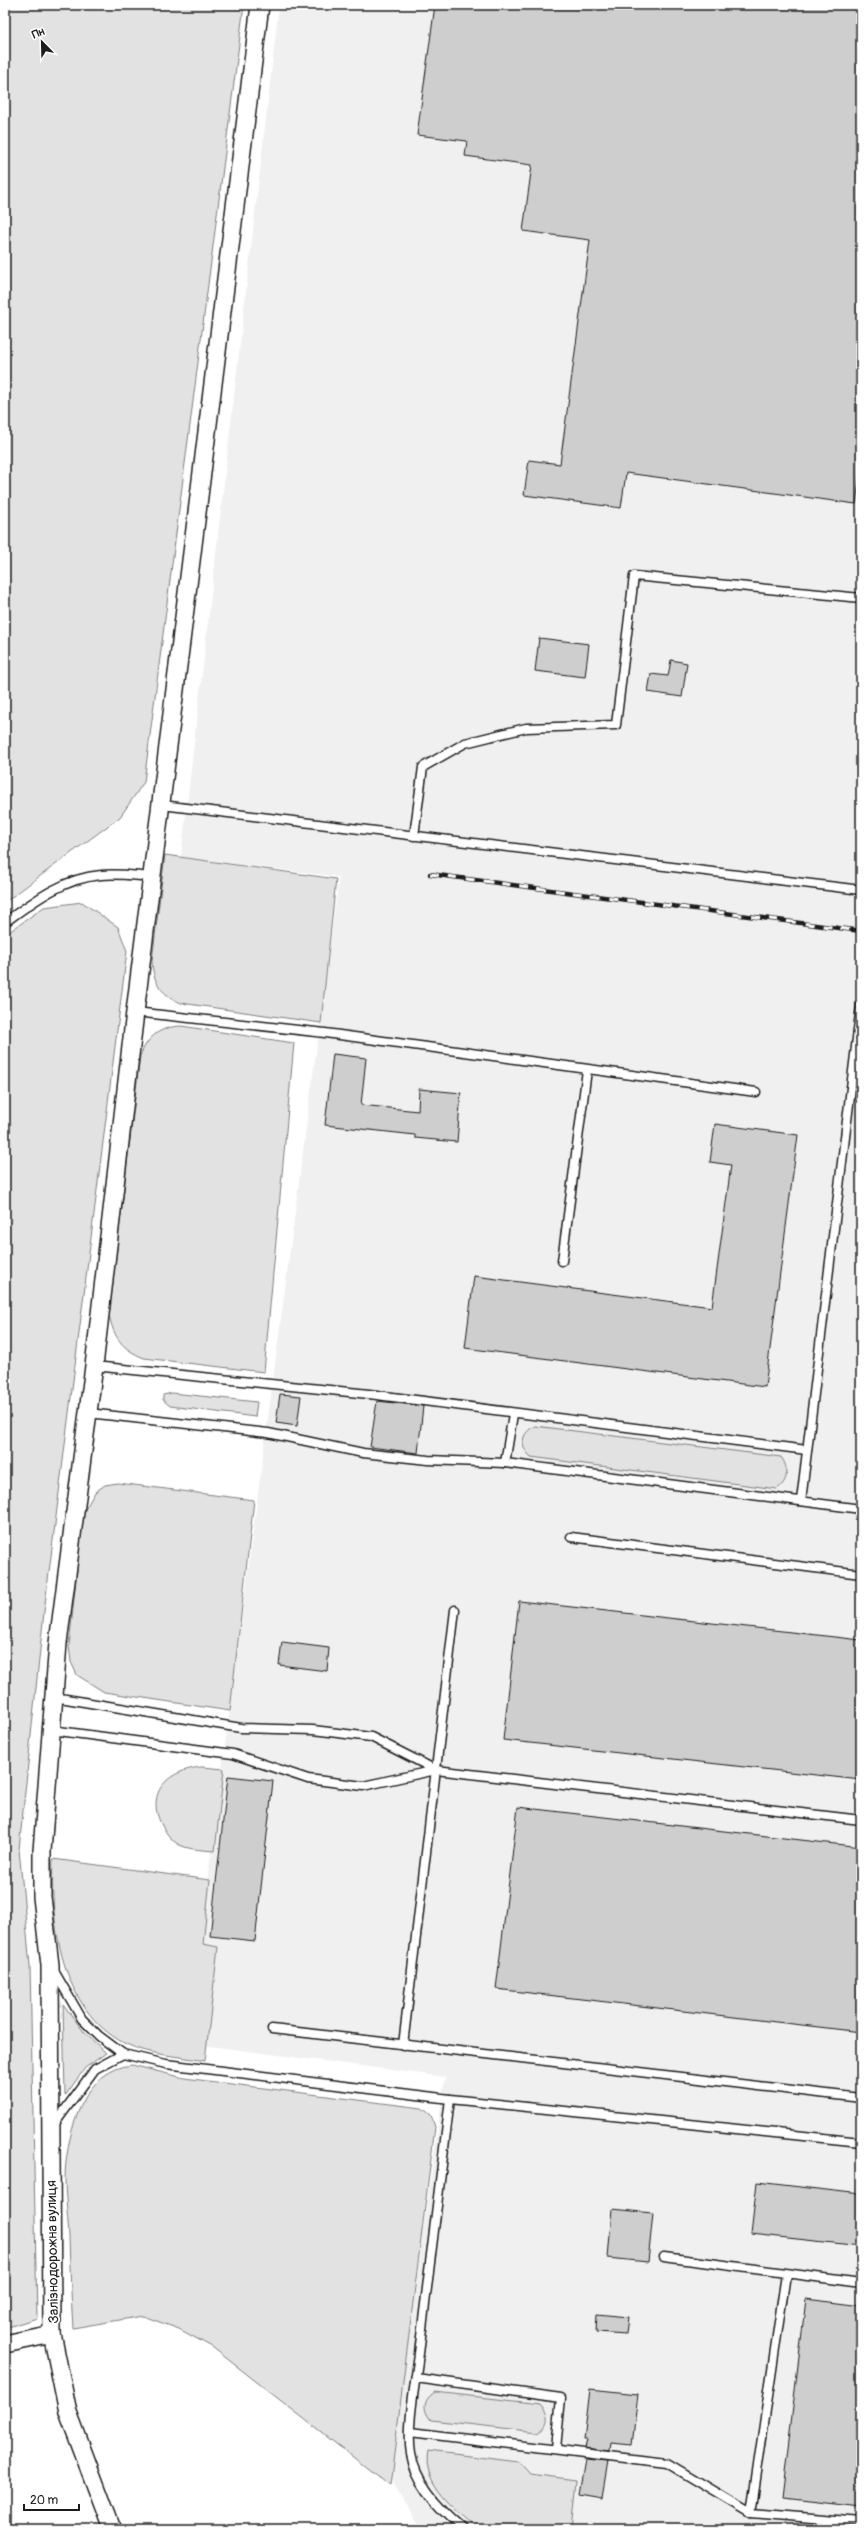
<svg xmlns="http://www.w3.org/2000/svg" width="866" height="2534" viewBox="0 0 866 2534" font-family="Pangolin,sans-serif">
<rect width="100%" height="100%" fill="#fff"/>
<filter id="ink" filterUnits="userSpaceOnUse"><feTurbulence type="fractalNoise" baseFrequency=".025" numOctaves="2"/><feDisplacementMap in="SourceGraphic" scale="8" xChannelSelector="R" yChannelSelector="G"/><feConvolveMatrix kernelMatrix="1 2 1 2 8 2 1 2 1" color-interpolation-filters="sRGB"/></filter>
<g filter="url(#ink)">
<path fill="#f0f0f0" d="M279,5h582v2524h-440l-32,-53 56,-399 -259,-34 153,-1166 -158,-20z"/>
<g fill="#e2e2e2" stroke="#7f7f7f">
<path d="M5,5h239l-100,777 -24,35 -115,85z"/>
<path d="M165,855l171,24 -15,144 -140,-20c-20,-9 -28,-20 -29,-42z"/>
<path d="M82,902l36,25 9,24 -83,661 -25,237 11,117 7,352 -32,10v-1393l39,-28z"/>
<path d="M181,1026l113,17 -30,329 -120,-14c-22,-9 -30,-20 -35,-43l31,-259c8,-20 20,-29 41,-30z"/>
<path d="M172,1393l85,9 -2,15 -85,-11 -7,-6v-5z"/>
<path d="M535,1426l246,31c8,11 8,24 -4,32l-246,-32c-12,-11 -10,-24 4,-31z"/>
<path d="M118,1483l136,17 -24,211 -126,-19 -27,-17 -6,-13 -2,-16 14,-133 12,-21 10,-7z"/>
<path d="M202,1767l22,2 -9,82c-10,-1 -23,-1 -33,-5 -8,-3 -14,-10 -18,-17 -21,-34 2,-59 38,-62z"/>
<path d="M53,1859l157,21 -7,64 15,3 -13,114c-26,-5 -57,-6 -81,-18 -63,-33 -74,-121 -71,-184z"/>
<path d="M63,2004l21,28 22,21 -21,15 -20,28z"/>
<path d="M132,2065l52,13 238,30 9,7 4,12 -45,359 -178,-139 -33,-18 -36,-13 -70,12c-2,-30 -3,-60 -4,-91 -1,-24 -6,-51 -3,-75 5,-40 20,-92 66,-97z"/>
<path d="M435,2392l106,12c10,11 10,21 -3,28l-107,-12c-9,-11 -8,-20 4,-28z"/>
<path d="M428,2451l91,11 11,12 46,6 -5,49h-93c-22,-19 -57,-45 -50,-78z"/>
</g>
<g fill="#cecece" stroke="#1c1c1c">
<path d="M435,5h389l37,5v454l-5,40 -230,-31 -5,35 -97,-13 5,-35 31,4 30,-224 -67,-9 9,-66 -67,-9 2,-15 -50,-6z"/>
<path d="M539,638l50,6 -4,33 -50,-6z"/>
<path d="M671,660l16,3 -5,34 -34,-5 3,-18 17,2z"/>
<path d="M333,1054l33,4 -5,47 57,6 1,-22 42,4 -4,49 -42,-4v-3l-90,-10z"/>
<path d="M715,1124l83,11 -33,252 -300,-39 9,-72 238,31 19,-142 -21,-3z"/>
<path d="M280,1394l21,2 -4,30 -21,-3z"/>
<path d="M377,1401l46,5 -5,47 -48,-6z"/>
<path d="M519,1601l342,39v140l-358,-40z"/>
<path d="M282,1642l47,6 -2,23 -48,-6z"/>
<path d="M228,1776l45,5 -18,160 -45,-5z"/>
<path d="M518,1807l343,40v185l-365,-43z"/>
<path d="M757,2182l104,12v52l-110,-12z"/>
<path d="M612,2209l41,4 -5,49 -40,-4z"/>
<path d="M806,2299l55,7v201l-79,-9z"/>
<path d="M597,2314l31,3 -2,17 -30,-2z"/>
<path d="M590,2389l48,5 -6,51 -21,-2 -1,8 -24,-3 2,-8h-4z"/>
<path d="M585,2459l23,2 -6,36 -23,-4z"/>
</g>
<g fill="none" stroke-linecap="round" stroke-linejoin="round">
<defs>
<g id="service">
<path d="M162,805l699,85"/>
<path d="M414,836l9,-69 42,-24 61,-15 90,-3 18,-149 227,22"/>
<path d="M5,922c29,-21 59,-44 96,-47 16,-2 35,1 52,2"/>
<path d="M135,1012l190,21 431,59"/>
<path d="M562,1261l25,-191"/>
<path d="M94,1366l275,28 438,56"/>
<path d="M88,1413l180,20 95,20 65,7 77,3 356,46"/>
<path d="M505,1463l8,-49"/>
<path d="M801,1501l60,-496"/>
<path d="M571,1537l290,37"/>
<path d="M54,1697l187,31 72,2 58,7 65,33"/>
<path d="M51,1730l182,24 75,25 55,7 73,-16 425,50"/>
<path d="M54,1971l28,48 17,17 24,18 43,10 284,35 411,43"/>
<path d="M272,2029l589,69"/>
<path d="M403,2045l52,-435"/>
<path d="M450,2099c-10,82 -20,164 -30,246 -3,30 -14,80 -9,109 5,30 30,56 53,75"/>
<path d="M53,2126l42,-57 28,-15"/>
<path d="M664,2257l197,26"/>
<path d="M416,2378l145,20 -5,50"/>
<path d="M410,2432l257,31 84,50 110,9"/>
<path d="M751,2513l35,-239"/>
</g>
<g id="minor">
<path d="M5,2344l47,-10"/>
<path d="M112,2529l-44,-117 -16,-78 -2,-369 -8,-68v-46l16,-208 36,-277 41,-354 125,-1007"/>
</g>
</defs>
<use href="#service" stroke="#1c1c1c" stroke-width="11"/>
<use href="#minor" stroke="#1c1c1c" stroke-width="20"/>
<use href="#service" stroke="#fff" stroke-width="8"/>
<use href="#minor" stroke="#fff" stroke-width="17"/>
<defs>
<path id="rail" d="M430,874l431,57"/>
</defs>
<use href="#rail" stroke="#1c1c1c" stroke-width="4.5"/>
<use href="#rail" stroke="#fff" stroke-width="3" stroke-dasharray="9" stroke-linecap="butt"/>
</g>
</g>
<g text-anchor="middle" stroke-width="3.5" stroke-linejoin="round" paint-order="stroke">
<g font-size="14" fill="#1c1c1c" stroke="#fff">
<text transform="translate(52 2252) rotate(-91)" y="5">Залізнодорожна вулиця</text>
</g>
</g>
<rect width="866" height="2534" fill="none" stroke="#fff" stroke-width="20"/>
<rect x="10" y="10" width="846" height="2514" fill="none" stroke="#1c1c1c" stroke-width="1.5" filter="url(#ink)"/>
<g transform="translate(42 42) rotate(337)" stroke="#ffffff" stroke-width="3" paint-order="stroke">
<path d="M0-3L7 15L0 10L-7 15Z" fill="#1c1c1c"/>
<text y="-6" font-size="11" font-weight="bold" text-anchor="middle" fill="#1c1c1c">Пн</text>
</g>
<path d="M24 2504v6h55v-6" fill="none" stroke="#1c1c1c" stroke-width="2"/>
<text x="30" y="2504" font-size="12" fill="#1c1c1c" stroke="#ffffff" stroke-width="3" paint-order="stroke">20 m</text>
</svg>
